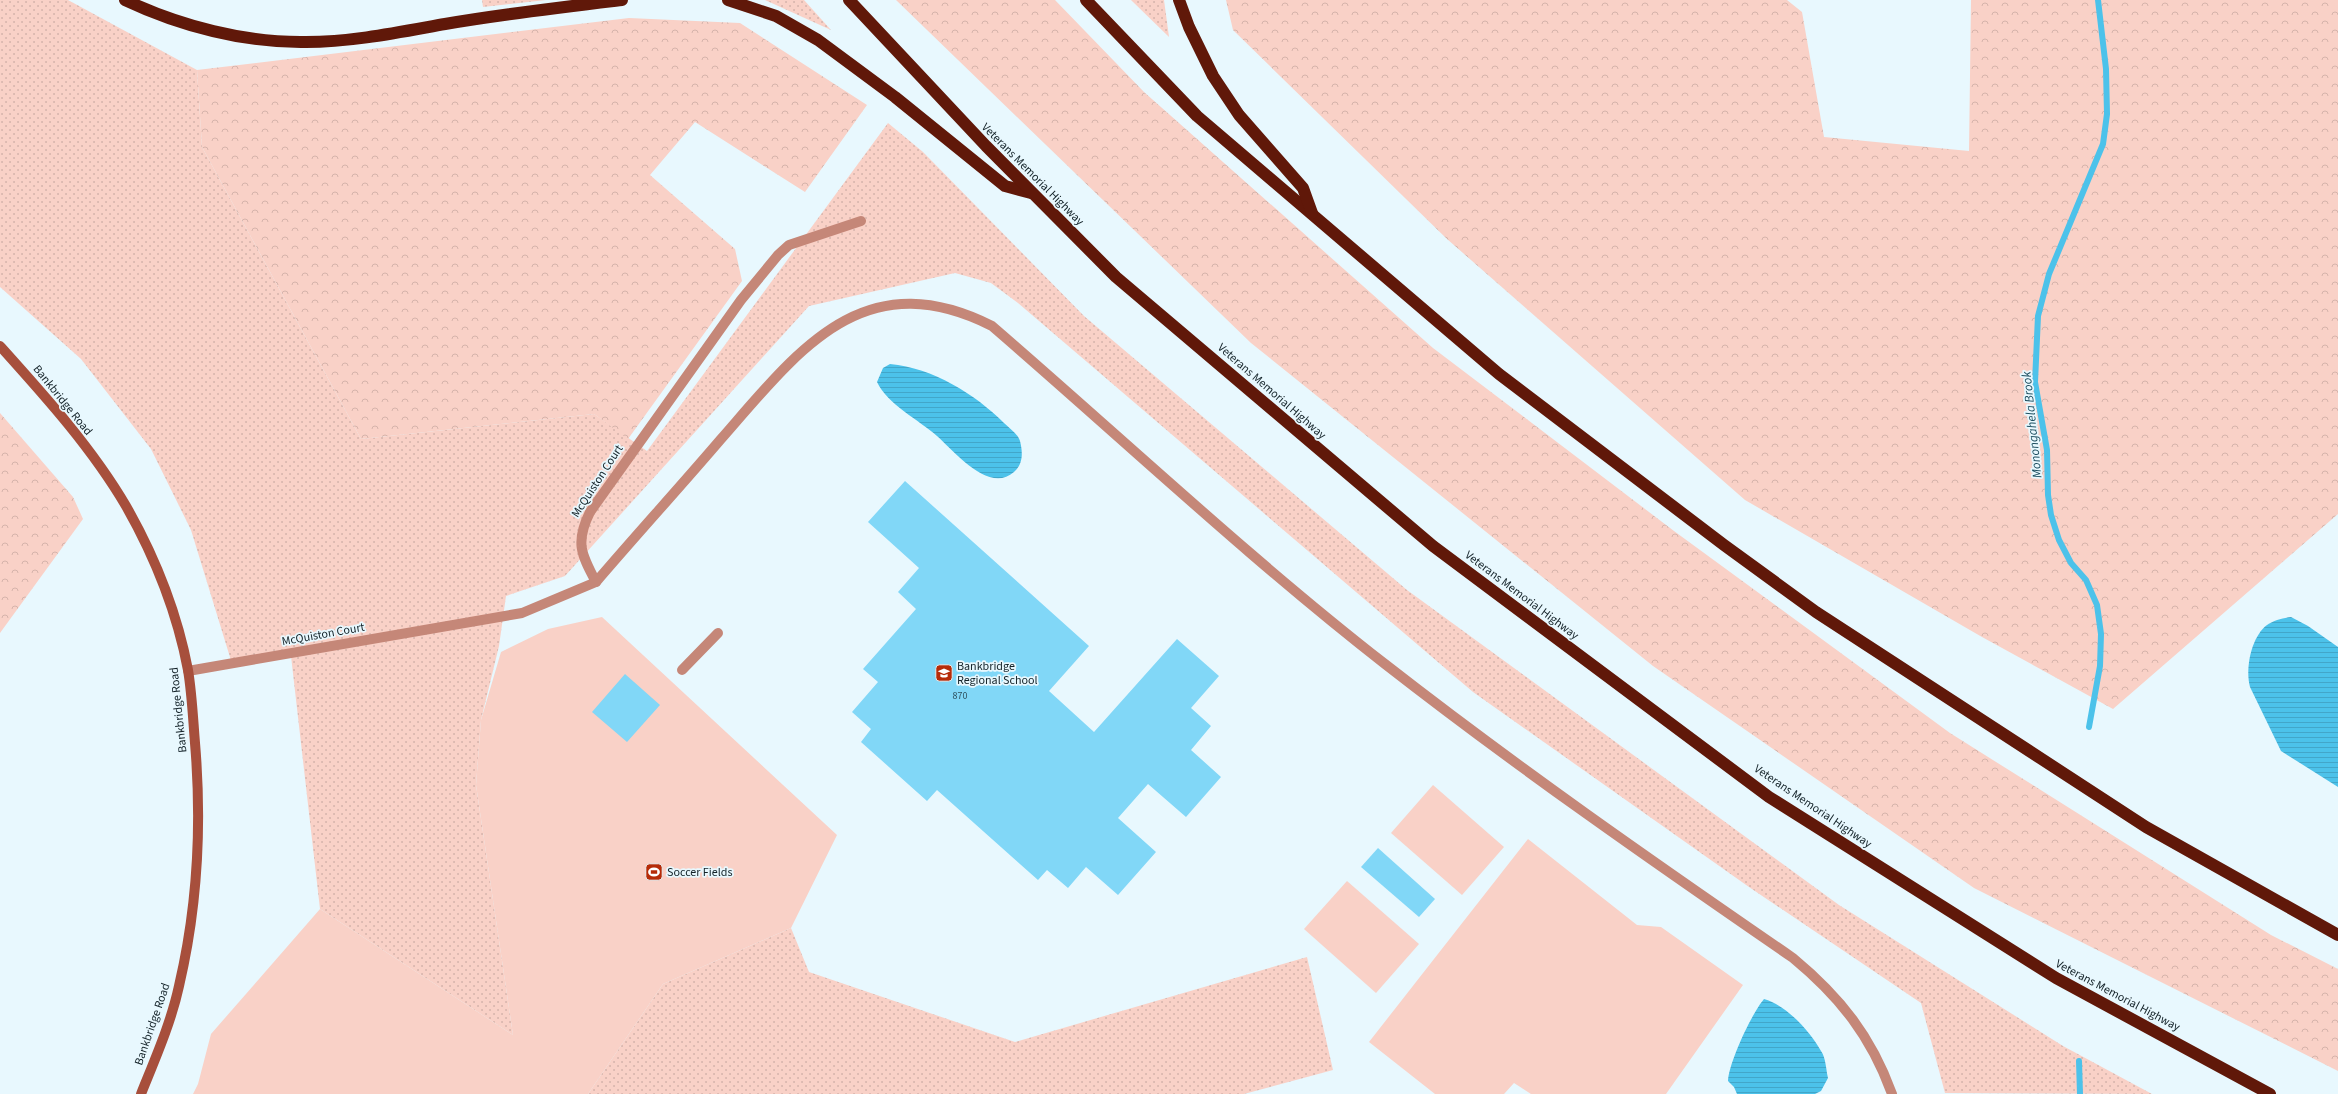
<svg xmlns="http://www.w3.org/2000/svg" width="2338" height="1094" viewBox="0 0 2338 1094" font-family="'Source Sans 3',sans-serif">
<defs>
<pattern id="grass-dots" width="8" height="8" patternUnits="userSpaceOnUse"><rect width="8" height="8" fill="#f9d1c7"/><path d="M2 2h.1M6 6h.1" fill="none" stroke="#d5b3ab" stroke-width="1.8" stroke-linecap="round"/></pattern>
<pattern id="forest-crowns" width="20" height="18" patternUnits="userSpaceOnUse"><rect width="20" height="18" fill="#f9d1c7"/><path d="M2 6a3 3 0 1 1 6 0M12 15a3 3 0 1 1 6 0" fill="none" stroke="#d5b3ab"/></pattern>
<pattern id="water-rules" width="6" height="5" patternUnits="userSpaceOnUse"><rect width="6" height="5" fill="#4cc2ea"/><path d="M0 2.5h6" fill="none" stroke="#42a6c9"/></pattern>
</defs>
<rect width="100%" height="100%" fill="#e8f8fe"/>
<g fill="url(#grass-dots)">
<path d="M0,0h68l129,70 5,77 159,292 233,-25 53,37 241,-328 35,29 161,164 323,274 432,315 224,141 89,48 -207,-1 -24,-90 -172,-116 -276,-195 -455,-389 -27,-20 -36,-10 -146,33 -244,270 -59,20 -7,50 -18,74 -5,65 37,250 -193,-126 -29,-253 -58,11 -42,-137 -40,-81 -70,-90 -81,-72z"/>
<path d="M482,0h64l-63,7z"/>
<path d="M765,0h39l27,30z"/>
<path d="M1131,0h33l5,37z"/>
<path d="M791,928l18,44 206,70 292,-85 26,113 -89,24h-656l75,-110z"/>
</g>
<g fill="url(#forest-crowns)">
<path d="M896,0h159l89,92 289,256 241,183 276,202 321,202 67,34v102l-364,-183 -321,-222 -402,-323z"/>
<path d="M1226,0h561l15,12 22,125 145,14 2,-151h367v514l-225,195 -131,-72 -237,-137 -298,-261 -214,-209z"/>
<path d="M629,18l111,5 127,82 -62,87 -110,-70 -45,53 85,74 7,32 -114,158 -34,-25 -233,25 -159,-292 -5,-77z"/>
<path d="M0,413l73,84 10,22 -83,114z"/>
</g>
<g fill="#f9d1c7">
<path d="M602,617l235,218 -46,93 -128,56 -75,110h-395l5,-10 13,-50 109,-125 193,126 -37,-250 5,-65 20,-68 47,-23z"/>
<path d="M1433,785l71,62 -42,48 -71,-62z"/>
<path d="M1528,839l109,86 24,2 82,58 -77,109h-135l-17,-11 -10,11h-69l-66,-52z"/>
<path d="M1347,881l72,63 -43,49 -72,-64z"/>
</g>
<g fill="url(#water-rules)">
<path d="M890,364c43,4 85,30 114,59 5,5 14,11 16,18 3,12 3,23 -6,31 -25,22 -59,-20 -77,-36 -19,-17 -49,-31 -60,-54l6,-14z"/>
<path d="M2291,617l17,9 30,21v140l-57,-36 -31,-64c-5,-18 1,-50 17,-62 7,-5 16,-7 24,-8z"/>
<path d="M1764,999c22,6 46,32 57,52 5,7 5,19 7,27l-7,13 -6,3h-78l-3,-7 -6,-6c1,-19 24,-68 36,-82z"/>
</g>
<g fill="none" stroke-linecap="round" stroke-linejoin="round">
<g stroke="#4cc2ea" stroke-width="6">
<path d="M2089,727l11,-61 1,-32 -4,-29 -11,-25 -15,-17 -12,-23 -8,-25 -3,-20 -1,-45 -12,-68 3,-66 11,-42 54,-130 4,-30 -1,-45 -8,-69"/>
<path d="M2079,1061l1,33"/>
</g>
</g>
<g fill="#81d7f7">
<path d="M905,481l184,165 -40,45 45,41 83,-93 42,37 -28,32 20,18 -20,24 30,27 -35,40 -38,-33 -30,34 38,34 -38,43 -32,-28 -18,21 -21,-18 -9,10 -101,-90 -10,11 -66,-59 10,-13 -19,-17 26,-30 -15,-13 53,-60 -18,-17 21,-24 -51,-46z"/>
<path d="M625,674l35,31 -33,37 -35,-30z"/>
<path d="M1378,848l57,51 -16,18 -58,-50z"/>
</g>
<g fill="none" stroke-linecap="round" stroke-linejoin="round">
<g stroke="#c58778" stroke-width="10">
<path d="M596,582c41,-48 84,-95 125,-143 77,-88 142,-178 271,-113 131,113 257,232 393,338 132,103 270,199 408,294 47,39 78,78 99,136"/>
<path d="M682,670l36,-37"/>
</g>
<path stroke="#c58778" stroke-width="10" d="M188,671l334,-58 74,-31c-15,-28 -21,-40 -6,-70l151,-212 37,-45 11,-10 72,-24"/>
<path stroke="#a74f3c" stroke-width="10" d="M0,346c45,50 92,102 126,160 29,51 51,106 62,164 4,24 5,49 7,73 7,83 3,162 -16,243 -8,37 -24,73 -38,108"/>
<g stroke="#601809" stroke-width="12">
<path d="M125,0c55,26 120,43 181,42 46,0 94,-10 139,-18 58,-10 118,-17 177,-24"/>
<path d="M728,0l48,16 42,24 77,57 110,89 26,7"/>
<path d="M849,0l137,146 130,131 317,269 336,251 287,181 214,116"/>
<path d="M1086,0l111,116 302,258 225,171 92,67 330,215 192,108"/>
<path d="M1179,0l10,27 24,49 26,39 64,73 9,25"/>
</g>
</g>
<defs>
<symbol id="school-square" viewBox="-11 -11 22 22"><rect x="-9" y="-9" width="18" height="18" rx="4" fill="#b62b08" stroke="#e8f8fe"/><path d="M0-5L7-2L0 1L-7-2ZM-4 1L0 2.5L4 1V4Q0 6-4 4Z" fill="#fff"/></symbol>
<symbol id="stadium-square" viewBox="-11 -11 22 22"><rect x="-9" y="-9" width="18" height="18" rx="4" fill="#b62b08" stroke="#e8f8fe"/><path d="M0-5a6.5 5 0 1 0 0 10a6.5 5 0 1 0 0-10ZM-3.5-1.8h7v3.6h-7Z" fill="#fff"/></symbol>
</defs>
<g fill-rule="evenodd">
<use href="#school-square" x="934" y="663" width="20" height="20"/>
<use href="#stadium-square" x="644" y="862" width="20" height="20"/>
</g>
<g text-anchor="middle" stroke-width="3.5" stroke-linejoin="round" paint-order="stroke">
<g font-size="10" fill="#2e4f5c">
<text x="960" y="699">870</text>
</g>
<g font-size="12" fill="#132228" stroke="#e8f8fe">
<text transform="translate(1033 174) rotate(45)" y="4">Veterans Memorial Highway</text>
<text transform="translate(1272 391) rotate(41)" y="4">Veterans Memorial Highway</text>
<text transform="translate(63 400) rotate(51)" y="4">Bankbridge Road</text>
<text transform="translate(597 481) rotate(-57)" y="4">McQuiston Court</text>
<text transform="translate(1522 595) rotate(37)" y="4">Veterans Memorial Highway</text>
<text transform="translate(323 634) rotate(-10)" y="4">McQuiston Court</text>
<text transform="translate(178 710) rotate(-96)" y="4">Bankbridge Road</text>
<text transform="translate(1813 806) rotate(34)" y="4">Veterans Memorial Highway</text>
<text transform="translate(2118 995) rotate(28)" y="4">Veterans Memorial Highway</text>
<text transform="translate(152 1024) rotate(-71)" y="4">Bankbridge Road</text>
</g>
<g font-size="12" fill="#132228" stroke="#e8f8fe" text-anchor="start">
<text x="957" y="670">Bankbridge<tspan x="957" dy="14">Regional School</tspan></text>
<text x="667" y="876">Soccer Fields</text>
</g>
<g font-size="13" font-style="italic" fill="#1d4e5f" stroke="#e8f8fe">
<text transform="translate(2031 425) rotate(-96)" y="5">Monongahela Brook</text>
</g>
</g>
</svg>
